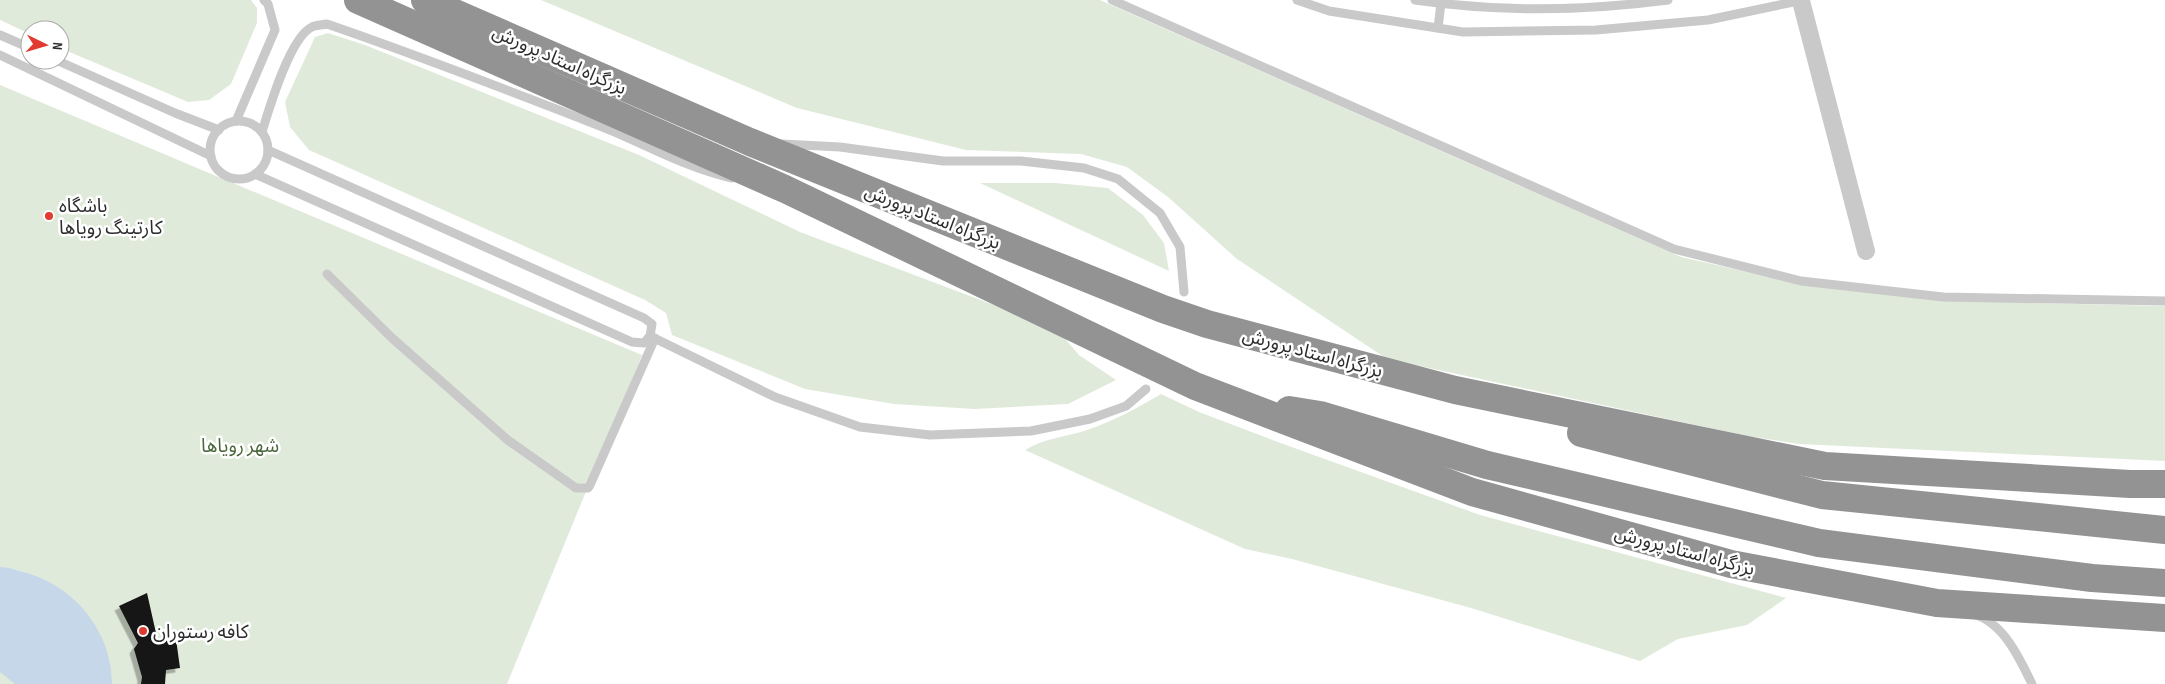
<svg xmlns="http://www.w3.org/2000/svg" width="2165" height="684" viewBox="0 0 2165 684" font-family="'Sofia Sans Condensed','Noto Sans Arabic',sans-serif">
<defs>
<filter id="shadow"><feDropShadow dx="-4.5" dy="4.5" stdDeviation="0" flood-color="#0004"/></filter>
</defs>
<rect width="100%" height="100%" fill="#fff"/>
<g fill="#e0eada">
<path d="M0,0h251l6,8v15l-26,61 -22,16 -21,2 -128,-54v-18h-30v4l-30,-14z"/>
<path d="M541,0h559l581,257 120,27 150,17 214,5v155l-366,-17 -52,-8 -360,-77 -150,-100 -69,-62 -41,-30 -46,-13 -115,-4 -169,-42z"/>
<path d="M328,33l37,12 274,110 161,77 226,85 36,18 17,20 37,25 -48,24 -93,5 -81,-5 -89,-15 -133,-54 -6,-22 -21,-13 -336,-150 -19,-23 -5,-25 30,-65z"/>
<path d="M0,85l642,270 -135,329h-507z"/>
<path d="M980,183h76l52,5 35,27 21,28 5,28z"/>
<path d="M1161,394l38,18 76,29 205,74 306,83 -39,27 -69,14 -38,22 -169,-53 -179,-49 -47,-10 -220,-99c20,-12 40,-13 62,-20 27,-9 50,-22 74,-36z"/>
</g>
<path fill="#c6d7ea" d="M0,567c8,0 15,3 23,5 51,13 89,59 89,112h-97l-15,-12z"/>
<path fill="#131313" filter="url(#shadow)" d="M147,593l11,49 18,-3 4,29 -14,2 -1,14h-24l1,-7 -8,-28 4,-6 -19,-37z"/>
<g fill="none" stroke-linecap="round" stroke-linejoin="round">
<g stroke="#c9c9c9" stroke-width="9">
<path d="M1112,0l562,249 127,32 142,16 222,4"/>
<path d="M1297,0l32,11 134,21 133,-2 112,-10 95,-20"/>
<path d="M1415,0c83,12 170,11 253,0"/>
<path d="M1438,28l3,-25"/>
<path d="M0,35l30,13"/>
<path d="M0,55l211,101"/>
<path d="M56,60l119,53 44,17"/>
<path d="M236,121l39,-91 -7,-26 -4,-4"/>
<circle cx="239" cy="150" r="29"/>
<path d="M262,132c7,-23 28,-95 50,-105 4,-2 10,-2 15,-3 93,32 186,68 278,104 42,17 82,40 127,50"/>
<path d="M782,144l58,3 103,14h78l63,7 34,11 42,34 20,34 4,45"/>
<path d="M255,174l377,168 12,1 6,-7 2,-12 -8,-6 -376,-168"/>
<path d="M327,274l65,64 117,103 67,47h12l2,-3 65,-147"/>
<path d="M650,336l125,61 85,30 70,8 101,-4 59,-12 36,-13 20,-17"/>
<path d="M1976,615c28,9 44,44 56,69"/>
</g>
<path stroke="#c9c9c9" stroke-width="18" d="M1801,1l65,250"/>
<g stroke="#939393" stroke-width="28">
<path d="M358,0l427,189 410,197 277,106 259,72 206,39 228,15"/>
<path d="M425,0l325,142 413,167 44,15 248,66 370,76 305,18h35"/>
<path d="M1289,410l31,5 167,50 332,78 273,35 73,5"/>
<path d="M1581,433l241,62 343,35"/>
</g>
</g>
<g fill="#e13a30" stroke="#fff" stroke-width="2">
<circle cx="49" cy="216" r="5"/>
<circle cx="143" cy="631" r="5"/>
</g>
<g text-anchor="middle" stroke-width="5" stroke-linejoin="round" paint-order="stroke">
<g font-size="19" fill="#2c2c2c" stroke="#fff">
<text transform="translate(560 59) rotate(24)" y="7">بزرگراه استاد پرورش</text>
<text transform="translate(933 216) rotate(22)" y="7">بزرگراه استاد پرورش</text>
<text transform="translate(1313 352) rotate(15)" y="7">بزرگراه استاد پرورش</text>
<text transform="translate(1685 550) rotate(15)" y="7">بزرگراه استاد پرورش</text>
</g>
<g font-size="19" fill="#2c2c2c" stroke="#fff" text-anchor="start">
<text x="59" y="212">باشگاه<tspan x="59" dy="22">کارتینگ رویاها</tspan></text>
<text x="153" y="638">کافه رستوران</text>
</g>
<g font-size="19" fill="#4a663b" stroke="#fff">
<text x="240" y="452">شهر رویاها</text>
</g>
</g>
<g transform="translate(45 45) rotate(95)"><circle r="24" fill="#ffffff" stroke="#ababab"/>
<path d="M0-4L9 19L0 12L-9 19Z" fill="#e13a30"/>
<text y="-8" font-size="14" font-weight="bold" text-anchor="middle" fill="#2c2c2c">N</text>
</g>
</svg>
